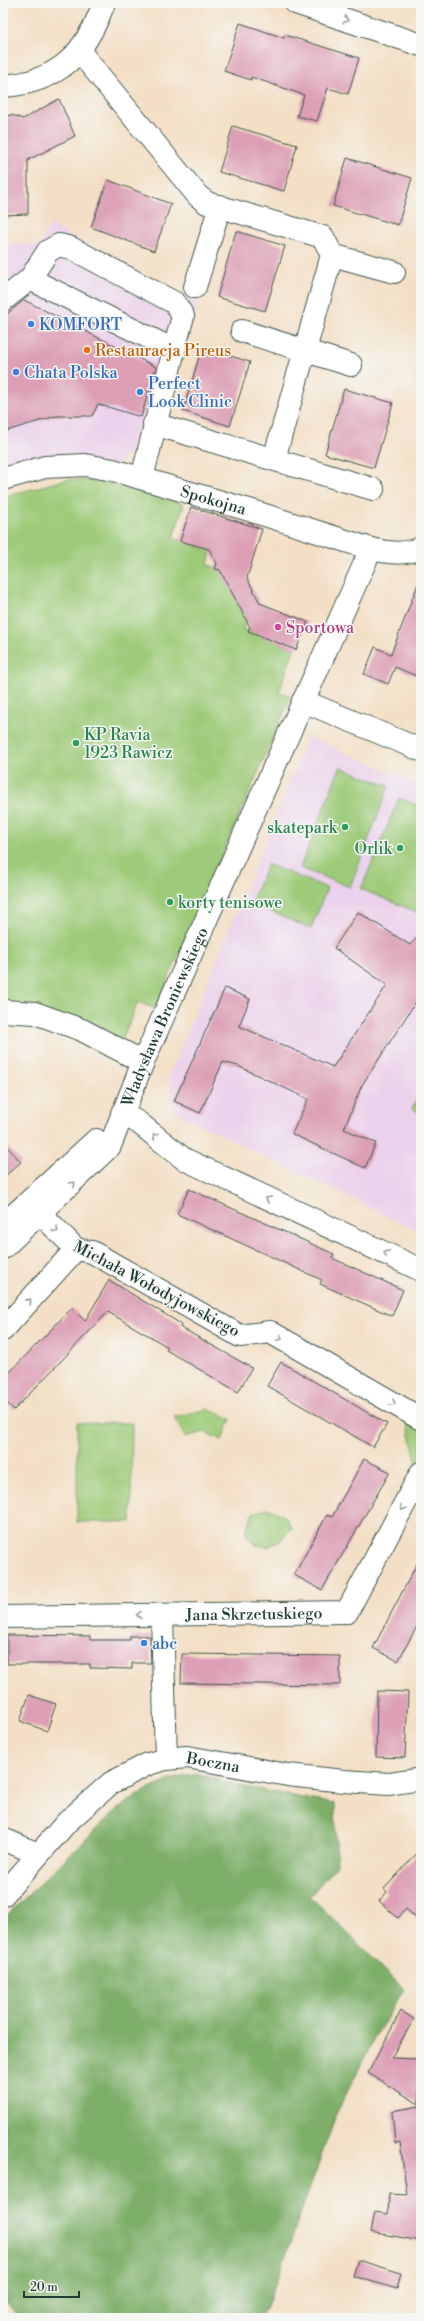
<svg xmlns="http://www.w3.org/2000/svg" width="424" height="2321" viewBox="0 0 424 2321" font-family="'Libre Bodoni',serif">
<rect width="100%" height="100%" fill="#f6f6f2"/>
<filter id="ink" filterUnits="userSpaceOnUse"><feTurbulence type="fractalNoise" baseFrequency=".025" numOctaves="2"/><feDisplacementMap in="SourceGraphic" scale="8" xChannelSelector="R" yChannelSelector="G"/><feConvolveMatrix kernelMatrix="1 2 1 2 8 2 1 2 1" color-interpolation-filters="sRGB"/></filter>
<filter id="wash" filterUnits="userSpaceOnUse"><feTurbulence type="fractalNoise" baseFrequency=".012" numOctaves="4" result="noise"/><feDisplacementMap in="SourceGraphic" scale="16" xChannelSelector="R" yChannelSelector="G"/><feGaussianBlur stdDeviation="0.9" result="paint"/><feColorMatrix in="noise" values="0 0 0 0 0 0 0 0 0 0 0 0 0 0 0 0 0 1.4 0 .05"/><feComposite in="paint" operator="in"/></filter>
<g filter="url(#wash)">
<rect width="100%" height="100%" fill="#f3dfc5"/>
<g fill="#ebd1eb">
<path d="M50,225l147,78 -32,104 -26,35 -26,28 -110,-1v-224h36z"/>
<path d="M308,737l113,48v448l-246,-121 -7,-33z"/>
</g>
<g fill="#9ecb79" stroke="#5e8456">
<path d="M68,479l36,3 80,22 -11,34 38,13 -3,14 13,4 25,49 -3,11 51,20 -15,43 12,4 -136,313 -17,-7 -16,37 -119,-37v-505z"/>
<path d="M340,767l49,19 -39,101 -50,-19z"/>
<path d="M399,798l22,9v107l-60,-25z"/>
<path d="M267,864l60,24 -16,41 -60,-26z"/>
<path d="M421,1091v22l-9,-4z"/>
<path d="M208,1409l23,10 -9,21 -18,-8 -19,5 -11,-20z"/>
<path d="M407,1422l14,6v28l-4,9z"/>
<path d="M77,1423h55l-1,99h-54z"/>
<path d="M268,1508l18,9 6,11 -12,13 -12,6 -12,-2 -11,-12 8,-20z"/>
</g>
<path fill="#7eaf69" stroke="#4e764e" d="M198,1774l42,12 95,18 2,61 -27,31 94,93 -30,50 -37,73 -67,187 -10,19h-238l-19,-17v-382l112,-108 28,-19 29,-13z"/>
<g id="blocks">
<g fill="#dc9fb5">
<path d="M240,23l44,15 1,-3 74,23 -11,36 -20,-6 -11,33 -20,-5 7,-21 -53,-18v3l-27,-9z"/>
<path d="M59,99l16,37 -47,24v54l-25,1v-99l9,-1 11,4z"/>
<path d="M233,126l64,19 -13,46 -65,-19z"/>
<path d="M347,158l65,20 -14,47 -65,-19z"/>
<path d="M108,180l63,24 -17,47 -63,-24z"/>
<path d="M236,231l49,15 -20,65 -48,-14z"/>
<path d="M24,300l132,67 -15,50 -43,-13 -6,12h-36l-53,16v-115z"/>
<path d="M202,347l48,15 -20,64 -47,-15z"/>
<path d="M344,389l49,14 -19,65 -49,-14z"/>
<path d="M191,507l71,22 -15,49 13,25 48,19 -12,28 -48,-19 2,-4 -30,-57 -5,-1 2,-5 -8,-15 -29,-8z"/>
<path d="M420,579l1,99 -26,-11 -7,17 -24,-10 11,-27 16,7z"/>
<path d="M358,912l52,33 11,-12v61l-59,91 -18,44 32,14 -11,25 -73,-34 16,-35 -70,-33 -15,-4 -23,51 -26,-12 51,-113 25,11 -11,27 94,41 54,-82 -53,-37z"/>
<path d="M3,1142l18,20 -18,16z"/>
<path d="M189,1189l145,65 -2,4 71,32 -11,26 -72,-32 2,-4 -145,-66z"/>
<path d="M109,1280l72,44 -1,3 72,41 -14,24 -72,-42 2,-3 -60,-35 -94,98 -11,-11v-20l69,-71 13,13z"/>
<path d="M281,1362l106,62 -14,23 -106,-61z"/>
<path d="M364,1459l26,13 -68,118 -28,-15 33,-60 5,2z"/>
<path d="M421,1556v63l-23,42 -25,-13z"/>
<path d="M7,1635l83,1v4h40v-4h20l1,27h-19v6l-42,-1v-4h-83z"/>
<path d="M182,1654l158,2v29l-159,-2z"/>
<path d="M377,1691l31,1 -3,66 -29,-1z"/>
<path d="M29,1695l27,9 -9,27 -27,-10z"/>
<path d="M421,1849v73l-15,-13 -8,9 -19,-17 8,-9 -3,-3z"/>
<path d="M401,2011l13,8 -23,39 27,1 1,45 -51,-31z"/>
<path d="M420,2106l1,135 -51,-9 4,-20 14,2 1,-20 18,1 -7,-53 -5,1 -3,-32z"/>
<path d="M358,2260l43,13 -4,16 -44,-13z"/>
</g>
</g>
</g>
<g filter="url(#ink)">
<use href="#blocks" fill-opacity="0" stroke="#3f554a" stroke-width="1"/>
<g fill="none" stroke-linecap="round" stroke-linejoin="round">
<defs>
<g id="minor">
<path d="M296,3l125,42"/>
<path d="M80,52l118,144 9,7 116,34 9,18 -58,204"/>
<path d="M3,86c57,-4 82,-32 101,-83"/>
<path d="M332,255l62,17"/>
<path d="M30,279l18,-28 11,-6 12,3 104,55 8,13 -9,34"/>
<path d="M195,287l25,-81"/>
<path d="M3,300l27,-21 144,71 -32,128"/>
<path d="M242,331l109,34"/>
<path d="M154,424l219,65"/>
<path id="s1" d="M3,479l42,-12 40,-2 28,5 136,40 122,39c18,4 33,6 50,-1"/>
<path d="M303,701l118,49"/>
<path d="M3,1011l32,2 47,17 61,32"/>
<path d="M122,1113l17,10 45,36 237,111"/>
<path d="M29,1202l47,47 16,3 148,84 30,-4 151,87"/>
<path d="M3,1225l93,-85"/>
<path id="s2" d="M3,1248l107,-102 33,-84 228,-513"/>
<path d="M3,1330l73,-81"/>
<path d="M162,1615l4,144"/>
<path id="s3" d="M3,1617l344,-5 74,-139"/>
<path d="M3,1839l35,15"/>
<path id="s4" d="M3,1895l64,-73 44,-39 37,-19 18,-5 21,-2 101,18 56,6 45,3 32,-5"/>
</g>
</defs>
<use href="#minor" stroke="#3f554a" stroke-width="24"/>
<use href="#minor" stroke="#fff" stroke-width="22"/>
</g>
<defs><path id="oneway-chevron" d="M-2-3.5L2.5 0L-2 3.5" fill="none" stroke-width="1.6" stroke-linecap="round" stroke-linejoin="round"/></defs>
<g stroke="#8f9e9a">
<use href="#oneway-chevron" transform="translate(346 20) rotate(19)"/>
<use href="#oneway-chevron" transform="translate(155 1136) rotate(-141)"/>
<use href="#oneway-chevron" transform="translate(73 1184) rotate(-44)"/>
<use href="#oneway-chevron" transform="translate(268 1199) rotate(-155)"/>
<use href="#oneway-chevron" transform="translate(56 1230) rotate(44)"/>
<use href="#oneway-chevron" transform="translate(386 1253) rotate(-155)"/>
<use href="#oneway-chevron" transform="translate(29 1301) rotate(-48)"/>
<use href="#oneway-chevron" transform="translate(280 1338) rotate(30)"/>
<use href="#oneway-chevron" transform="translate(393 1403) rotate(30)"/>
<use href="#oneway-chevron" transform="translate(403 1508) rotate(118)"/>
<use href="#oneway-chevron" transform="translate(139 1615) rotate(179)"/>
</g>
</g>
<g fill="#3f7fe0" stroke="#f6f6f2" stroke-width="1.5">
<circle cx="31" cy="324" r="4"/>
<circle cx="16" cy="372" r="4"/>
<circle cx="140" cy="392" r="4"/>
<circle cx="144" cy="1643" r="4"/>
</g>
<circle fill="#e8710a" stroke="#f6f6f2" stroke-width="1.5" cx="87" cy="350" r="4"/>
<circle fill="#d1479c" stroke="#f6f6f2" stroke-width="1.5" cx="278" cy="627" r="4"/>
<g fill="#2e9e5b" stroke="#f6f6f2" stroke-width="1.5">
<circle cx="76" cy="743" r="4"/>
<circle cx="345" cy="827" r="4"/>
<circle cx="400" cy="848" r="4"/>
<circle cx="170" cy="902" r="4"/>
</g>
<g text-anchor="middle" stroke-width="3" stroke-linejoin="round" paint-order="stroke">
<g font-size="16" fill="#366cbe" stroke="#f6f6f2" text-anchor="start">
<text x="39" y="330">KOMFORT</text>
<text x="24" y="378">Chata Polska</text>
<text x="148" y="389">Perfect<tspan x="148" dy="18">Look Clinic</tspan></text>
<text x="152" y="1649">abc</text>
</g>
<g font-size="16" fill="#c56008" stroke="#f6f6f2" text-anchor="start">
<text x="95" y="356">Restauracja Pireus</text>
</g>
<g font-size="16" fill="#1f3d34" stroke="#f6f6f2">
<text dy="6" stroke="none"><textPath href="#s1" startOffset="217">Spokojna</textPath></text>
<text dy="6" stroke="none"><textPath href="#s2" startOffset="288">Władysława Broniewskiego</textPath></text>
<text transform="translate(157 1288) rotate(28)" y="6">Michała Wołodyjowskiego</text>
<text dy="6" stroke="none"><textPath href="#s3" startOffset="251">Jana Skrzetuskiego</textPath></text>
<text dy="6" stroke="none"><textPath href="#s4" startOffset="264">Boczna</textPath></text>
</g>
<g font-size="16" fill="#b23c85" stroke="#f6f6f2" text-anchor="start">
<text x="286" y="633">Sportowa</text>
</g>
<g font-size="16" fill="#27864d" stroke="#f6f6f2" text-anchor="start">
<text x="84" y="740">KP Ravia<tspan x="84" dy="18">1923 Rawicz</tspan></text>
<text x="337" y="833" text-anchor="end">skatepark</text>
<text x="392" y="854" text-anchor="end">Orlik</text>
<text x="178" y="908">korty tenisowe</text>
</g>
</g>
<rect width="424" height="2321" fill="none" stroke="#f6f6f2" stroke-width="16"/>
<path d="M24 2291v6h55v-6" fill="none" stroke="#1f3d34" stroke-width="2"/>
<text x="30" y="2291" font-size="12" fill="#1f3d34" stroke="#f6f6f2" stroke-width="3" paint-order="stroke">20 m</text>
</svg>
